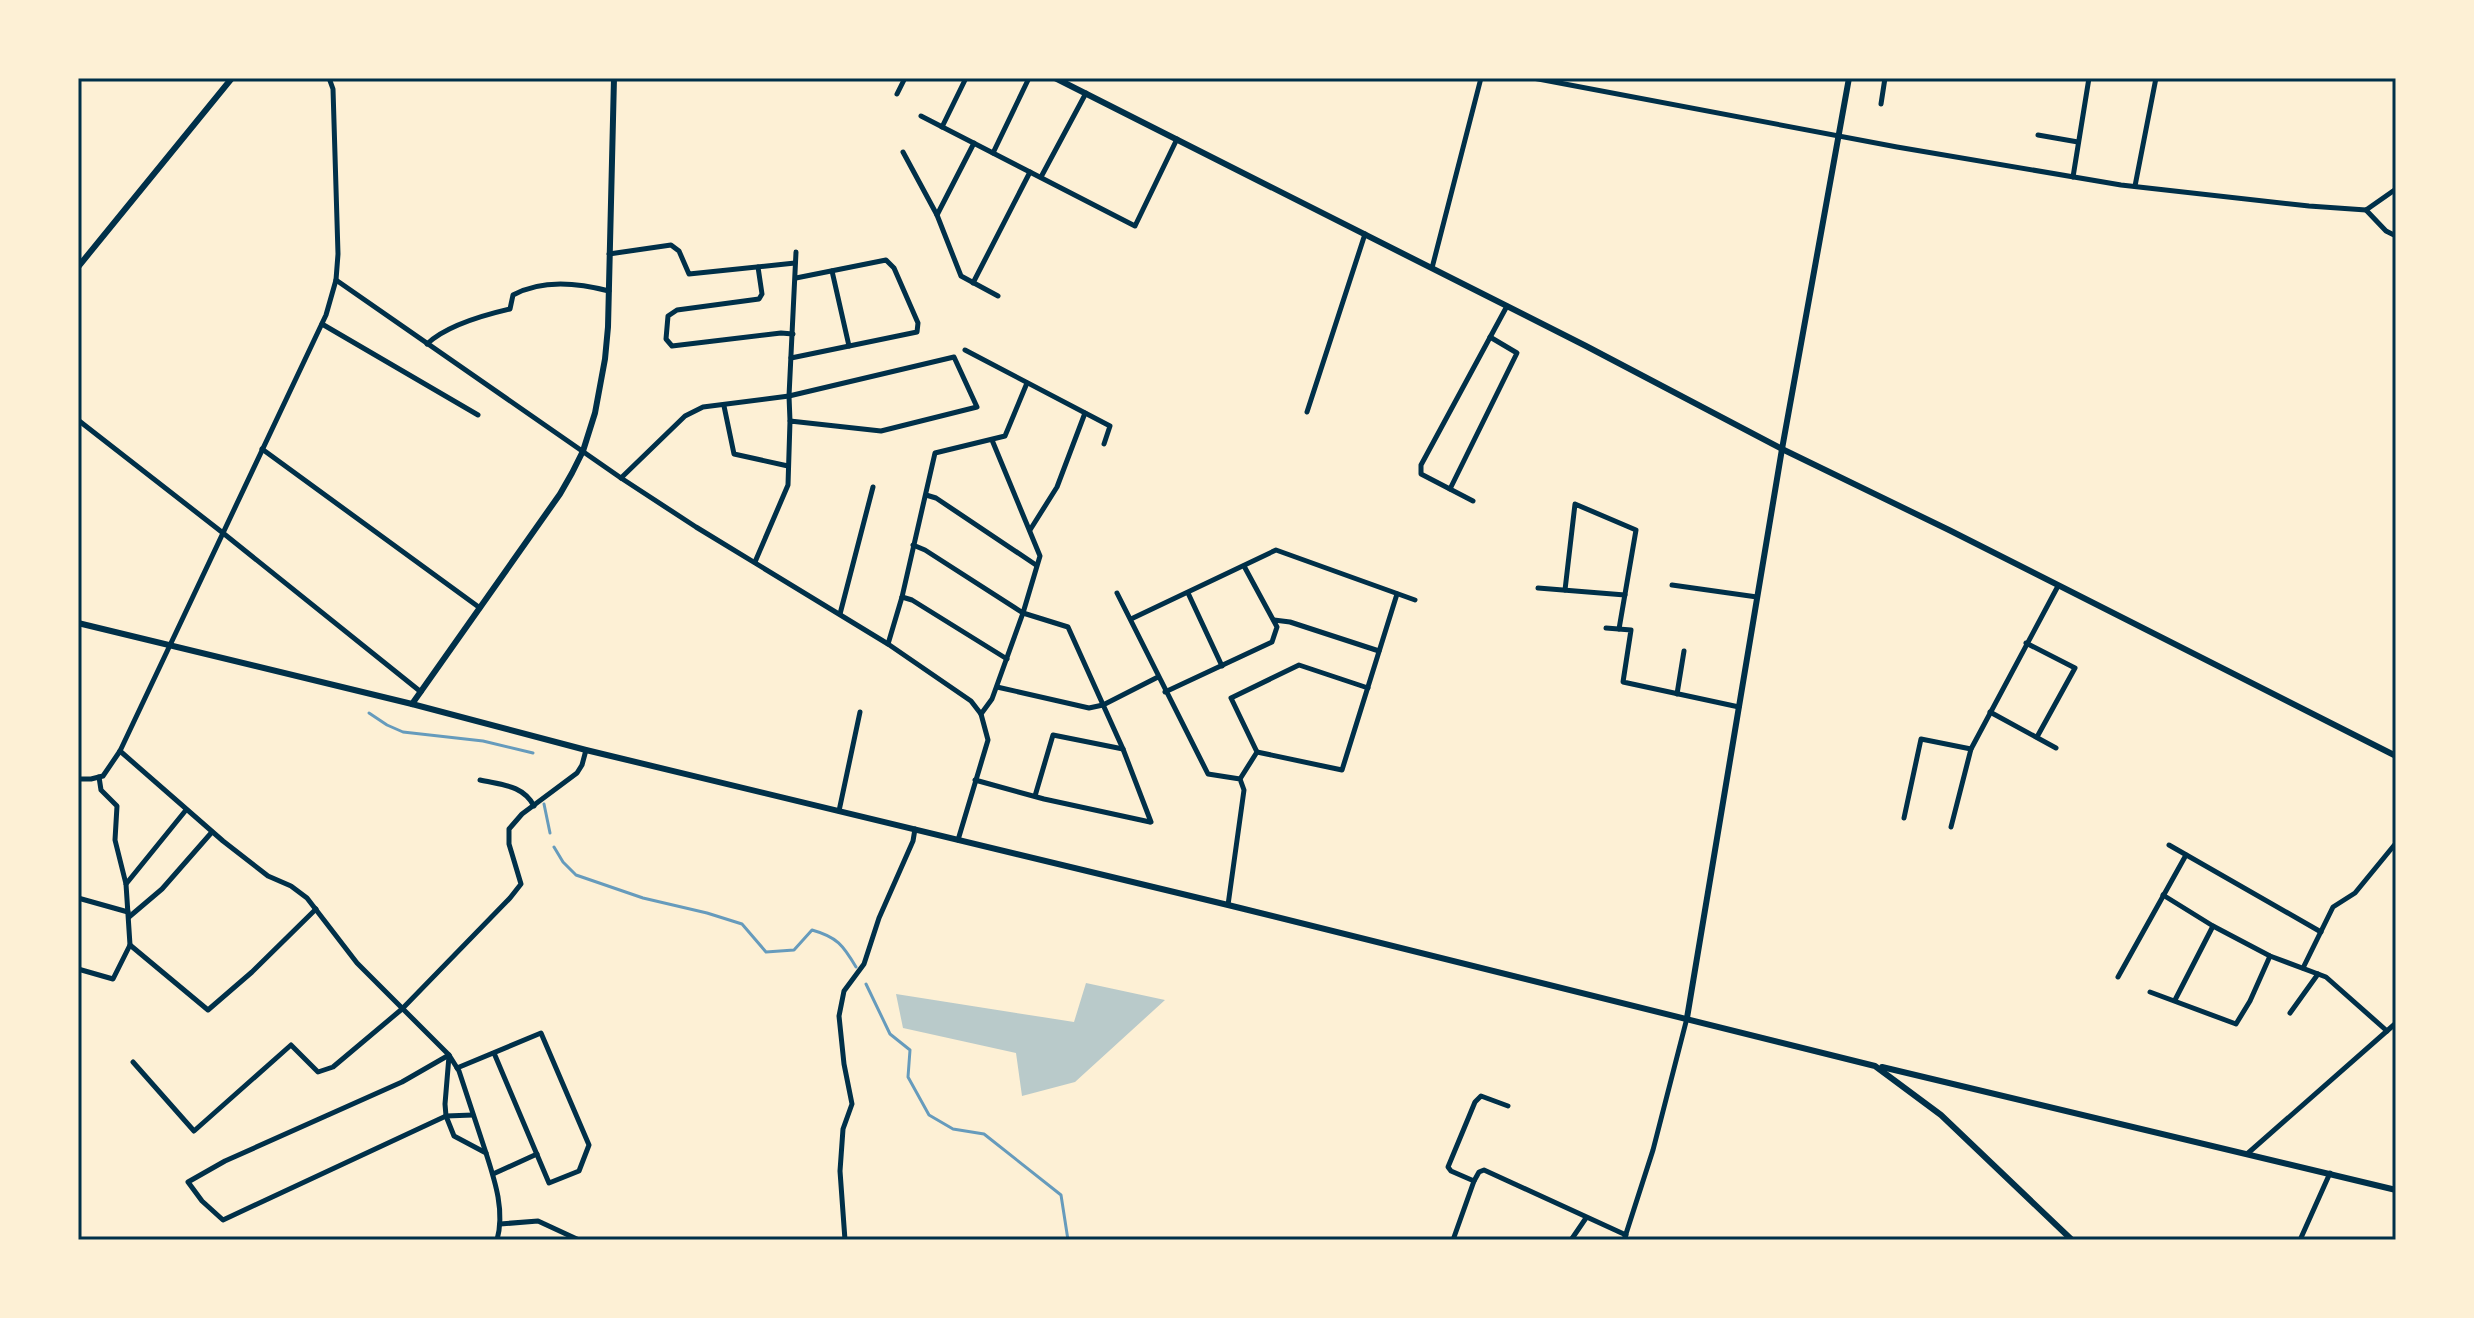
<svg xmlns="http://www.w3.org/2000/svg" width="2474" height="1318" viewBox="0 0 2474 1318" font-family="Helvetica,sans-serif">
<rect width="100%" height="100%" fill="#fdf0d5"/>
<path fill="#b9caca" d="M1086,983l79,17 -90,82 -53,14 -6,-43 -113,-25 -7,-34 178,28z"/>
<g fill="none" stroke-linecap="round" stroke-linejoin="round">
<g stroke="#669bbc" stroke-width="3">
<path d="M369,713l18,12 16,7 80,9 50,12"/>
<path d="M544,804l6,29"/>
<path d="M554,847l9,15 13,13 67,23 64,15 35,11 24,28 28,-2 18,-20c25,7 31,15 44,37"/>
<path d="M866,984l24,50 20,16 -2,27 21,38 24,14 31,5 77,61 7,45"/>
</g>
<g stroke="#003049" stroke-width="5">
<path d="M1533,78l364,69 224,38 188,21 57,4 30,-21"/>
<path d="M897,94l8,-16"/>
<path d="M1881,104l4,-26"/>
<path d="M921,116l214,110 42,-87"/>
<path d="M942,127l24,-49"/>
<path d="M2038,135l40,7"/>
<path d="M903,152l34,63 24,61 37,20"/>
<path d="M993,153l36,-75"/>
<path d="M1041,177l45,-84"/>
<path d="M2073,177l16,-99"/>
<path d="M2135,186l21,-108"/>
<path d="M2366,210l20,21 10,5"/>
<path d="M937,215l37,-72"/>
<path d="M609,254l62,-9 8,6 10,23 106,-11"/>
<path d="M758,267l4,27 -3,5 -82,11 -9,6 -2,23 6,7 109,-13 12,1"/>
<path d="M1432,268l49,-190"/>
<path d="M832,271l17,75"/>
<path d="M336,280l285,198 75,49 192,117 83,57 10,13 7,26 -30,100"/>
<path d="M973,283l57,-111"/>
<path d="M322,324l156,91"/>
<path d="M427,344c19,-18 57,-29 83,-35l3,-14c29,-16 66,-12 96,-4"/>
<path d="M965,350l145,76 -6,18"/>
<path d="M791,358l126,-26 1,-9 -24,-55 -8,-8 -90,18"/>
<path d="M724,406l10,48 54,12"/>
<path d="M1307,412l58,-178"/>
<path d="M78,420l145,113 198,159"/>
<path d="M790,421l-1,-25 7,-144"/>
<path d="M262,449l218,159"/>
<path d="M621,478l64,-62 18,-9 86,-11 165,-39 23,50 -96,24 -91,-10 -2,64 -33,77"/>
<path d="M1450,489l67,-136 -27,-16"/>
<path d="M926,495l10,3 100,67"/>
<path d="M1473,501l-52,-27v-9l86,-159"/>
<path d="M1030,530l27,-43 28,-74"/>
<path d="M913,545l12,5 98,63 17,-57 -48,-116"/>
<path d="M1672,585l85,12"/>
<path d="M1538,588l87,7"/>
<path d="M1565,590l10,-86 61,26 -17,99"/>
<path d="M1117,593l91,181 32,5 4,11 -16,115"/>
<path d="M1188,593l34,73"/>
<path d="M902,597l10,3 95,59"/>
<path d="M840,614l33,-127"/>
<path d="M1131,619l145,-69 139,50"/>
<path d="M1274,620l16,2 89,29"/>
<path d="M1606,628l25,2 -8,52 116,25"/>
<path d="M2026,643l49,25 -38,69"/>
<path d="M888,644l14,-47 33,-144 70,-17 22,-53"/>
<path d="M997,687l92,21 14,-3 55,-28"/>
<path d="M1165,692l107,-50 5,-15 -33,-61"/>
<path d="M1677,694l7,-43"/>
<path d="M1990,712l66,36"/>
<path d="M981,714l11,-15 31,-86 45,14 55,122 28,73"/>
<path d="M120,751l103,90 45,35 23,10 16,12 50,65 92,92 10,16 27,82"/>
<path d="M1257,752l85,18 55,-176"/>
<path d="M78,779h13l12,-3 17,-25 206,-436 10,-35 2,-26 -5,-165 -4,-11"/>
<path d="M1240,779l17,-27 -26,-54 68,-33 69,23"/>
<path d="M480,780c22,5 43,5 54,26"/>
<path d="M975,780l69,19 106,23"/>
<path d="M1035,796l18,-61 70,14"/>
<path d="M839,811l21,-99"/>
<path d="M1904,818l17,-79 50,10"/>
<path d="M1951,827l20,-78 87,-163"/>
<path d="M2169,845l152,87"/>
<path d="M126,884l60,-74"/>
<path d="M2163,895l50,31"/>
<path d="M78,898l50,14"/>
<path d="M129,917l33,-28 50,-57"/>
<path d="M130,945l78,65 44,-38 64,-63"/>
<path d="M2303,968l30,-61 22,-14 41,-50"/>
<path d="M78,969l35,10 17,-34 -4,-61 -11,-44 2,-34 -16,-16 -2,-13"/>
<path d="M2118,977l68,-122"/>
<path d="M2150,992l86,32 14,-23 20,-45"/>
<path d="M2175,1000l38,-74 57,30 56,21 61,54"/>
<path d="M2290,1013l28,-39"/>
<path d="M449,1055l-47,27 -177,79 -37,21 14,19 21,19 223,-104 27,-1"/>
<path d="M449,1056l-4,48 1,12 8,20 32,17c9,28 19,58 11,87"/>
<path d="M133,1062l61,69 97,-86 27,27 15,-5 69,-58 108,-111 11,-14 -12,-40v-15l13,-15 55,-41 5,-8 4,-15"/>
<path d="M457,1068l84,-35 48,112 -10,26 -30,12 -55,-130"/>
<path d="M2247,1154l149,-131"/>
<path d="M493,1174l44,-20"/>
<path d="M1474,1181l-23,-10 -3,-4 27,-65 6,-6 27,10"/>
<path d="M500,1224l38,-3 41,19"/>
<path d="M845,1240l-5,-69 3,-42 9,-25 -8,-40 -5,-48 5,-25 20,-27 15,-46 34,-77 2,-12"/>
<path d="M1453,1240l21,-59 5,-9 5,-2 142,65"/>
<path d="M1571,1240l15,-22"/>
<path d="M1624,1240l29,-90 34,-132"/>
<path d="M2300,1240l30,-67"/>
</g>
<g stroke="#003049" stroke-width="6">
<path d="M1055,78l531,268 196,103 167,81 447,226"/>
<path d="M78,267l154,-189"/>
<path d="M78,623l334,81 174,46 642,155 647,161 66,49 131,125"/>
<path d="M412,704l148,-210 12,-21 11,-22 12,-38 10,-54 3,-32 6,-249"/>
<path d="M1687,1018l95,-569 67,-371"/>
<path d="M1882,1067l514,123"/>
</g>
</g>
<rect width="2474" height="1318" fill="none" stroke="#fdf0d5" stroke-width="160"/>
<rect x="80" y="80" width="2314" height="1158" fill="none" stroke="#003049" stroke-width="3"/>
</svg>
